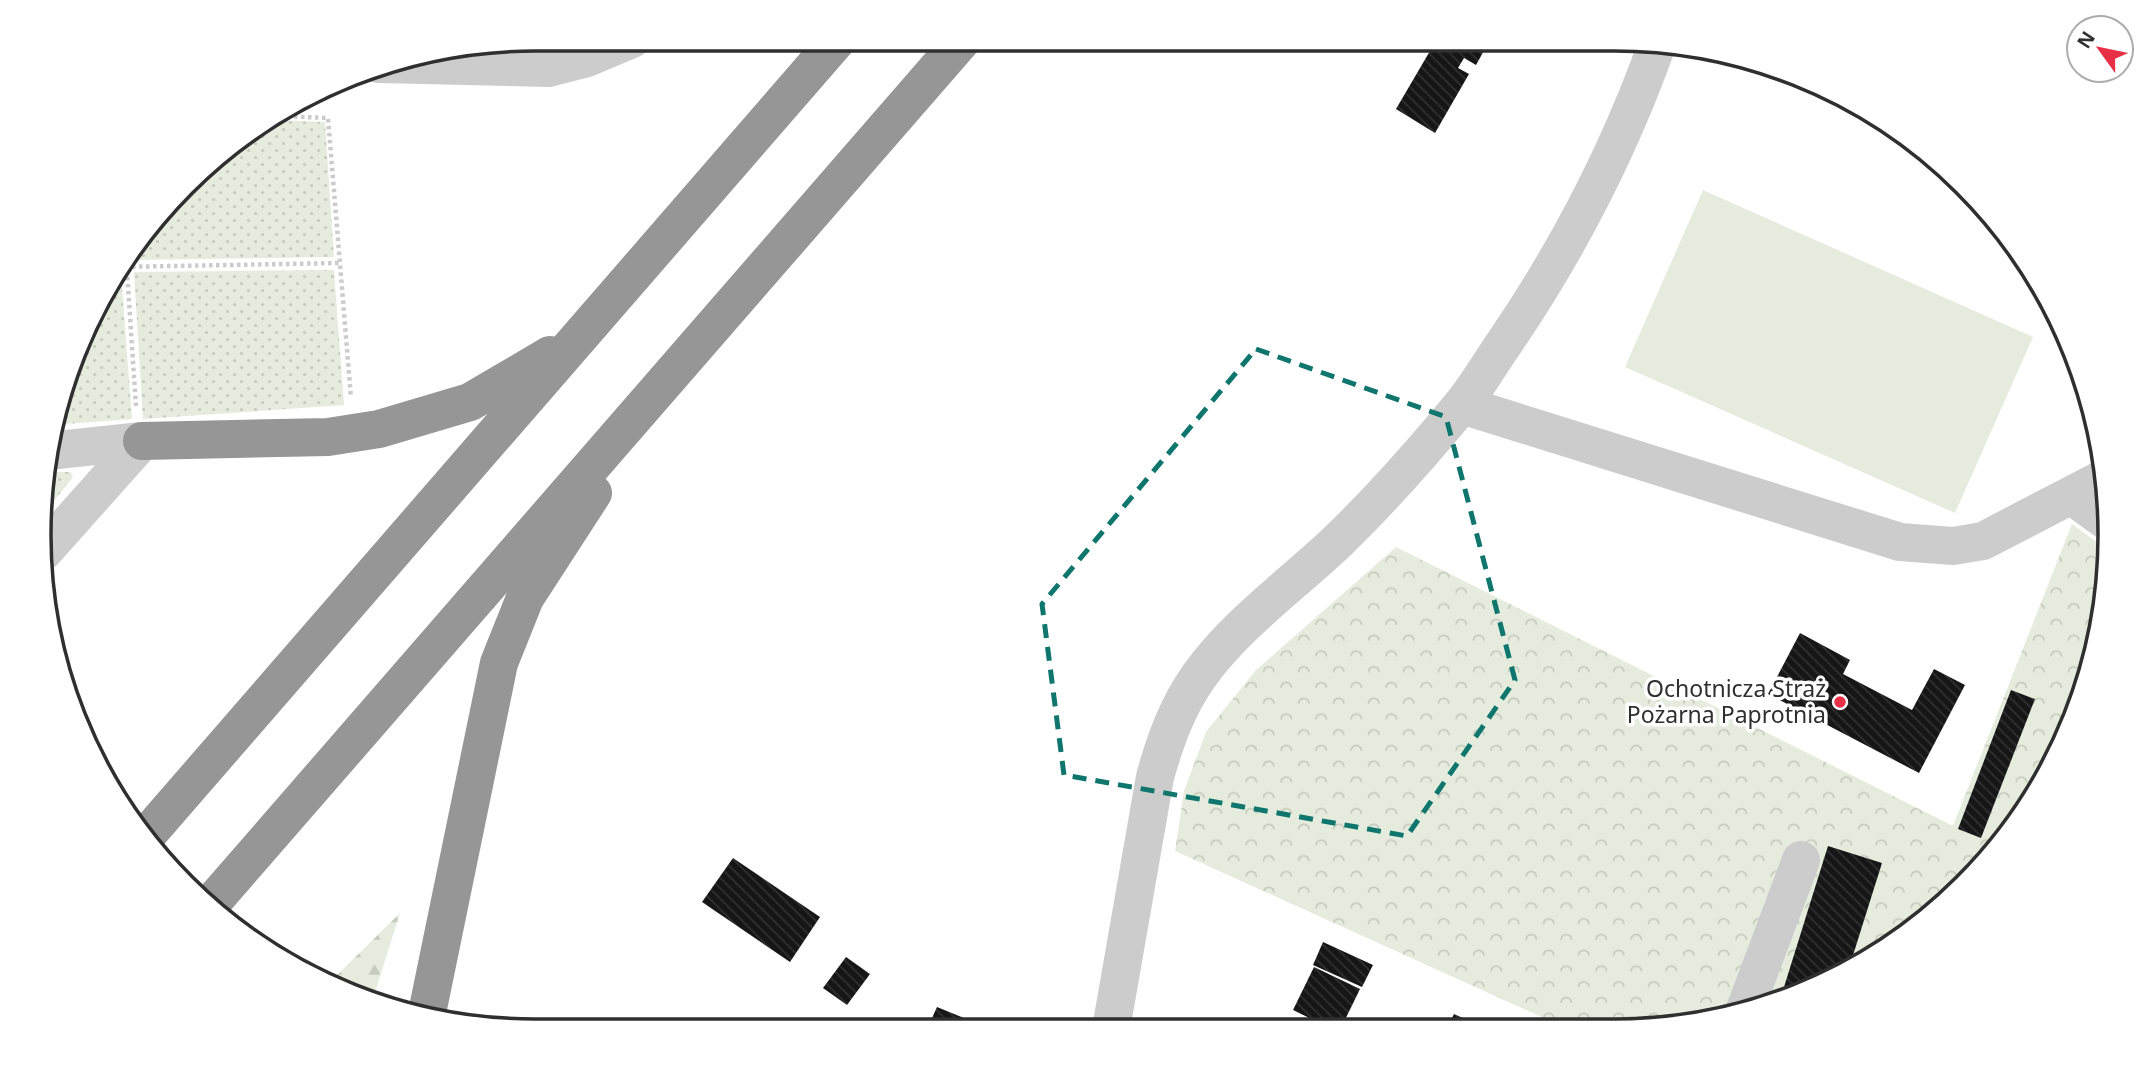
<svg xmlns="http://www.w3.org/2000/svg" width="2149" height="1070" viewBox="0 0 2149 1070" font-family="'Noto Sans',sans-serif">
<defs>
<pattern id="grass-dots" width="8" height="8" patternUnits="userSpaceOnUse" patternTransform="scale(1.75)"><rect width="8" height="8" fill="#e6ecdd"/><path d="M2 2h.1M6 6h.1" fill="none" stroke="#c6cbbe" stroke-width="1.8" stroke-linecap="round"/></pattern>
<pattern id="forest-firs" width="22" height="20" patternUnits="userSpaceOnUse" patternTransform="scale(1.75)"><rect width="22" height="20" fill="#e6ecdd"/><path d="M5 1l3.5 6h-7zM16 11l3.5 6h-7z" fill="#c6cbbe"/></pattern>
<pattern id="park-crowns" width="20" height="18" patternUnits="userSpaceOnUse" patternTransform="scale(1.75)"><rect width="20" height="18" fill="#e6ecdd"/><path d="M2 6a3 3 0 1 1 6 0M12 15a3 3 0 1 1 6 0" fill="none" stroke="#c6cbbe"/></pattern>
<pattern id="building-back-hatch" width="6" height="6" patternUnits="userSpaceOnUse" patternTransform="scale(1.75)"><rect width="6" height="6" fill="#161616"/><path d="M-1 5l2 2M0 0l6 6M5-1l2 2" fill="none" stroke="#303030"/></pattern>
</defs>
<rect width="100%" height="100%" fill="#fff"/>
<g fill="url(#grass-dots)">
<path d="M272,120l53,2 9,135 -201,3 -1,-12 100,-107z"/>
<path d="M334,270l10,135 -201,14 -9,-147z"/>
<path d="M114,274h7l11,145 -80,6 24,-80z"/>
<path d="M47,472h23l3,5 -27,34z"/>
</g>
<path fill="url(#forest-firs)" d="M400,913l-28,89 -45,-17z"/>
<path fill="url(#park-crowns)" d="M2072,524l37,27v16l-15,96 -35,91 -71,108 -98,86 -116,57 -96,22 -112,1 -391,-177 9,-60 22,-59 50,-62 140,-123 557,279z"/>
<path fill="#e6ecdd" d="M1703,190l330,147 -78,176 -330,-146z"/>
<g fill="url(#building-back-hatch)">
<path d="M1437,39h36l13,8 -10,18 -12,-7 -6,10 11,6 -34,59 -39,-24z"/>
<path d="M1800,633l50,27 -7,14 69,36 22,-41 31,16 -46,88 -151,-79z"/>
<path d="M2011,690l24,9 -54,139 -23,-9z"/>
<path d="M1828,846l54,17 -33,105 -70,35z"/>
<path d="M733,858l87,59 -30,45 -88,-60z"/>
<path d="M1323,942l50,23 -11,22 -49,-22z"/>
<path d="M846,957l24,17 -23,31 -24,-17z"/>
<path d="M1314,967l46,22 -19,39h-11l-37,-18z"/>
<path d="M937,1007l49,20 -1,2h-58z"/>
<path d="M1454,1014l20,9 -2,5h-25z"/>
</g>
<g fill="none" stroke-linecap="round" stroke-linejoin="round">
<g stroke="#ccc" stroke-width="4.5" stroke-dasharray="3.5 3.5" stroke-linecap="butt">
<path d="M280,116l48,2 23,280"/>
<path d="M126,256l10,150"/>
<path d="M118,267l221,-4"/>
</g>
<g stroke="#ccc" stroke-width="38">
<path d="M379,64l169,4 39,-10 45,-19"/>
<path d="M1462,405l438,137 53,4 30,-5 123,-64"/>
<path d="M48,451l94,-10"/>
<path d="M2072,496l36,26"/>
<path d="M44,551l98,-110"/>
<path d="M1744,1012l57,-152"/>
<path d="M1111,1029l44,-252c10,-36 22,-70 44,-101 37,-52 94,-92 140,-136 43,-42 83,-87 121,-133 17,-20 30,-44 45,-65 64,-94 115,-193 153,-300"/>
</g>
<g stroke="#969696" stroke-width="38">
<path d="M142,441l186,-4 51,-8 91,-27 80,-47"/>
<path d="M147,835l691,-796"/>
<path d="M210,905l753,-866"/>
<path d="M426,1018l73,-355 26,-65 68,-105"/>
</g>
</g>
<path fill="none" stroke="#0f766e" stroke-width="5" stroke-dasharray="14 9" stroke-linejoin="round" d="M1256,349l190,68 69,263 -108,156 -343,-61 -22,-171z"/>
<circle fill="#e73045" stroke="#fff" stroke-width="2.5" cx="1840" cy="702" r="7"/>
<g text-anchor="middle" stroke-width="7" stroke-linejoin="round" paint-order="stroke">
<g font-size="23" fill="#2f2f2f" stroke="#fff" text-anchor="end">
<text x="1826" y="697">Ochotnicza Straż<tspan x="1826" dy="26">Pożarna Paprotnia</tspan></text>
</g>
</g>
<path d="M0 0H2149V1070H0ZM535 51H1614A484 484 0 0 1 2098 535V535A484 484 0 0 1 1614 1019H535A484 484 0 0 1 51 535V535A484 484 0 0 1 535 51Z" fill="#fff" fill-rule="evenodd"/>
<path fill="none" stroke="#2f2f2f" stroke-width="3.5" d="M535 51H1614A484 484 0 0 1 2098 535V535A484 484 0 0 1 1614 1019H535A484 484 0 0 1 51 535V535A484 484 0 0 1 535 51Z"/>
<g transform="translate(2100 49) rotate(303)"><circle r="33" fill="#ffffff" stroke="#acacac" stroke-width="2"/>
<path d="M0-5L12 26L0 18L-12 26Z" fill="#e73045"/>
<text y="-10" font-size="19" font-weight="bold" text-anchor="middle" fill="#2f2f2f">N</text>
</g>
</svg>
